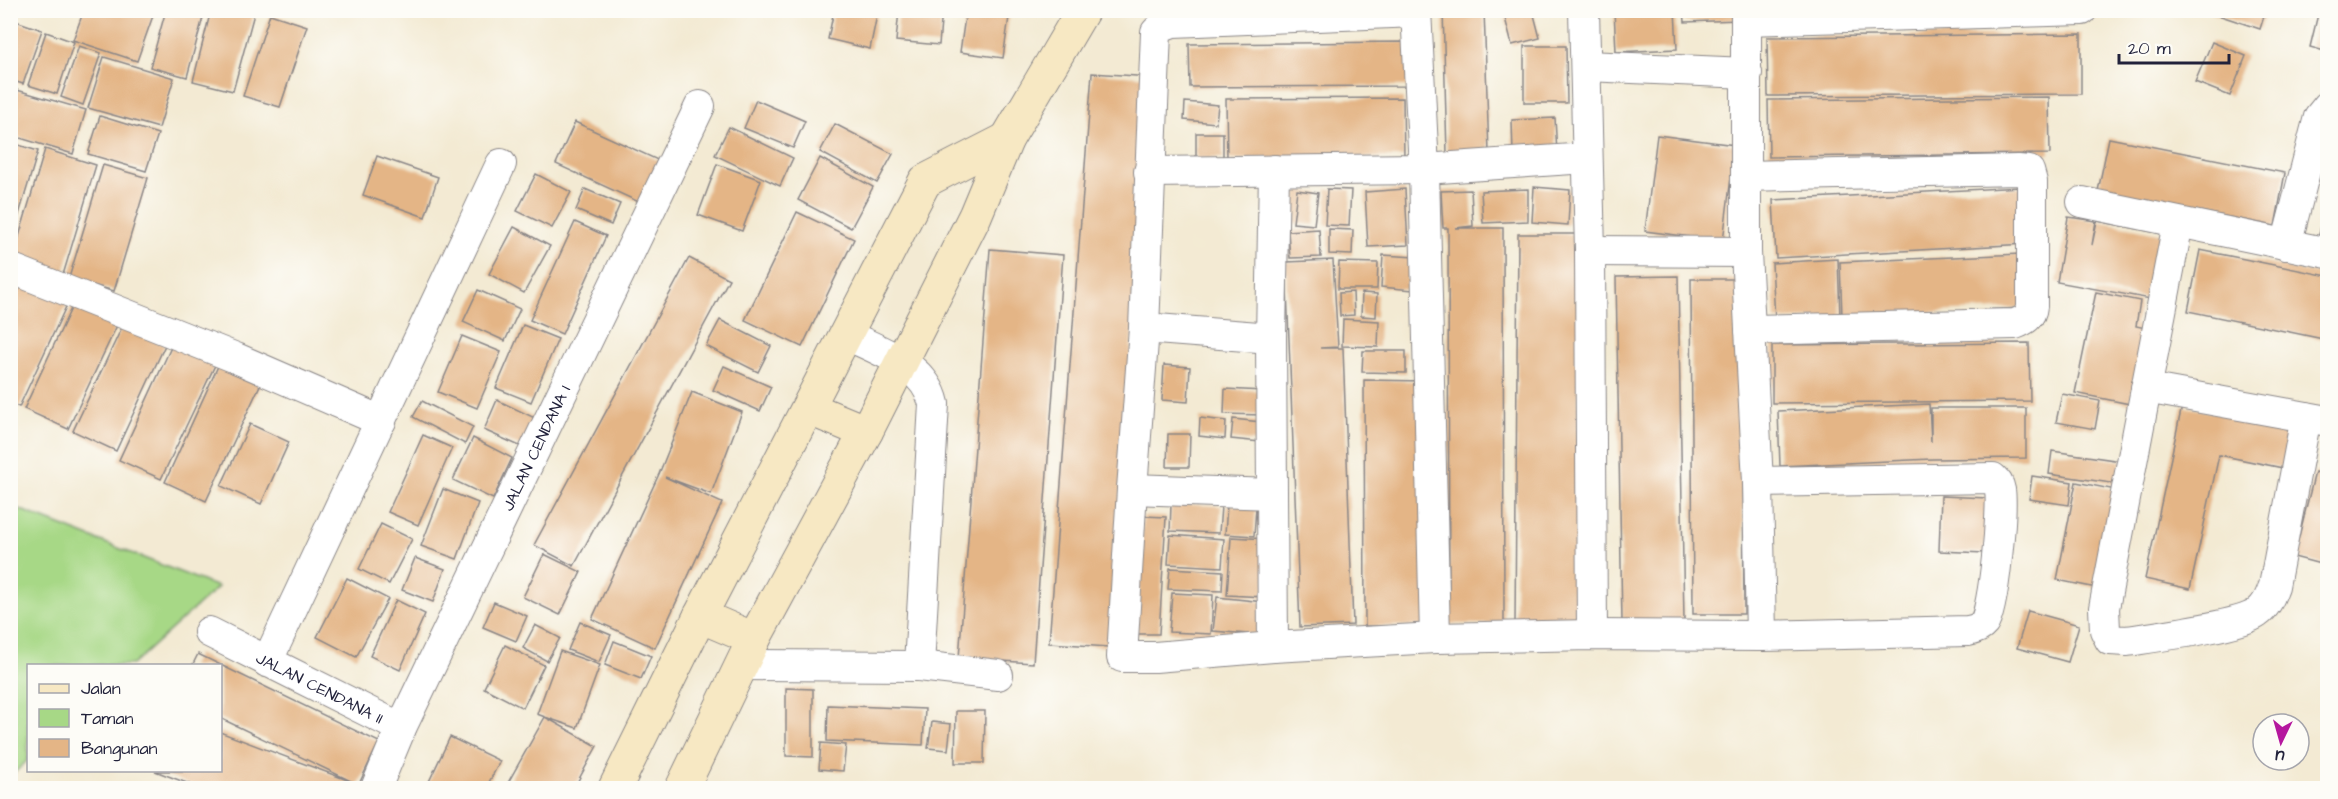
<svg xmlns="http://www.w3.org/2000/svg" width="2338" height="799" viewBox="0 0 2338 799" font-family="'Architects Daughter',sans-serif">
<rect width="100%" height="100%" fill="#fdfcf7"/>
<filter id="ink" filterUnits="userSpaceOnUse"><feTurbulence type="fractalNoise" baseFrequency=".0167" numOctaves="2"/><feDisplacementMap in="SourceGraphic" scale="12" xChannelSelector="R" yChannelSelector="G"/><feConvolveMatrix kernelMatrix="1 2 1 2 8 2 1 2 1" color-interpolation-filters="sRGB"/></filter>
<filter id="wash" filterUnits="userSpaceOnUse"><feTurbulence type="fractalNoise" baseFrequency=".008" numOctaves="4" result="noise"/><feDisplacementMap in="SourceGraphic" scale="24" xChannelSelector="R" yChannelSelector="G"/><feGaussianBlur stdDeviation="1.35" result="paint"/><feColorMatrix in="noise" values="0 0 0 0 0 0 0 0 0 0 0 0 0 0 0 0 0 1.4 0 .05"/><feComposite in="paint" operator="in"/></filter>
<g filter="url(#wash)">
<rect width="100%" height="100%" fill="#f3ead3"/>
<path fill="#a7d886" stroke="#647d60" stroke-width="1.5" d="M11,506l207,81 -86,78 -104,1v94l-17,16z"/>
<g id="blocks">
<g fill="#e4b586">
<path d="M84,10h71l-18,51 -64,-21z"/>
<path d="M166,10h39l-18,67 -37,-10z"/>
<path d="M211,10h44l-22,81 -40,-10z"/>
<path d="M834,10h44l-8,39 -42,-10z"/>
<path d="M899,10h43l-3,35 -43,-4z"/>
<path d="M966,10h44l-7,48 -43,-6z"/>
<path d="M1443,10h41l5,143 -42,1z"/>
<path d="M1614,10h61l2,39 -61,3z"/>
<path d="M1684,10h55v10l-54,2z"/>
<path d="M2203,10h63l-6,19z"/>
<path d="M2319,10l9,1v41l-18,-5z"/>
<path d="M1533,11l7,27 -28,7 -7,-27z"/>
<path d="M270,14l37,12 -27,81 -37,-11z"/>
<path d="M10,19l32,11 -19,54 -13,-4z"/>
<path d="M46,32l28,10 -17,52 -29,-9z"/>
<path d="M2081,34v60l-313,2 -1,-59z"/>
<path d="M1409,42v44l-219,1 -1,-43z"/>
<path d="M2212,42l34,14 -16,40 -35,-14z"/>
<path d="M79,46l22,7 -18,52 -22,-8z"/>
<path d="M1524,46h42l1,57h-43z"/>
<path d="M104,57l70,21 -15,50 -71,-20z"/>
<path d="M1092,73l59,4 -42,570 -60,-4z"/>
<path d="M10,88l76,22 -13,44 -63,-19z"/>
<path d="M2049,97l1,57 -281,3 -1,-57z"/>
<path d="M1403,98l1,59 -177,2 -1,-60z"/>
<path d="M756,100l49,21 -12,27 -49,-20z"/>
<path d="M1185,102l33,3 -2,18 -32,-3z"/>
<path d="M100,116l58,18 -12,37 -58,-17z"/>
<path d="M1555,118l2,35 -44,2 -1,-35z"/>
<path d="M575,122l85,39 -19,42 -85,-39z"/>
<path d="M835,124l58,30 -16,29 -57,-31z"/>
<path d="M729,127l64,31 -13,28 -65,-31z"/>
<rect x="1196" y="133" width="27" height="25"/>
<path d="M1657,135l78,10 -12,96 -78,-10z"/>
<path d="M2109,138l176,35 -10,53 -177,-35z"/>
<path d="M12,143l26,8 -27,90 -1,-92z"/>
<path d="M45,149l51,16 -33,110 -51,-15z"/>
<path d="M377,156l61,21 -13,40 -62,-22z"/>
<path d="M820,158l53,29 -22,41 -53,-28z"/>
<path d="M717,164l44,16 -19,51 -44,-16z"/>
<path d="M103,165l45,13 -34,113 -45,-13z"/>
<path d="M536,174l35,18 -19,36 -35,-17z"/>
<path d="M1534,187l36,3 -2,35 -36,-3z"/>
<path d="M2022,187l4,57 -250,14 -3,-58z"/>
<path d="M585,189l35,15 -9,21 -35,-15z"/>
<path d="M1327,189l24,1 -2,36 -24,-1z"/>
<path d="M1405,189l3,56 -40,2 -3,-55z"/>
<path d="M1528,189v32l-45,2 -2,-32z"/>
<path d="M1297,190l21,3 -4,32 -21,-2z"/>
<path d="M1471,190l2,36 -18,2h48l1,396h-55l-1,-396h-5l-2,-37z"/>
<path d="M2327,198h1v39l-9,-2z"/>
<path d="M797,212l57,27 -52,108 -57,-27z"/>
<path d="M2068,217l28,4 -4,24 5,-24 71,14 -12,65 -99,-18z"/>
<path d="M575,222l31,14 -44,98 -32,-14z"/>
<path d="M514,227l36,19 -26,47 -35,-19z"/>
<path d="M1319,229l2,28 -31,1 -2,-27z"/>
<path d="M1329,229l24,1 -1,25 -23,-1z"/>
<path d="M1518,234h62l-3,391h-62z"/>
<path d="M990,249l73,6 -30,408 -74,-5z"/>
<path d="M2200,250l128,26v64l-140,-29z"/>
<path d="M2021,254l3,54 -182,8 -2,-54z"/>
<path d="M1383,255l32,2 -2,33 -32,-3z"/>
<path d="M689,258l40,21 -155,287 -40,-21z"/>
<path d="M1838,259l2,58 -65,3 -3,-57z"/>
<path d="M1333,260l5,87 -18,1h23l10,277 -53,2 -14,-365z"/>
<path d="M1339,262l39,1 -1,26h-39z"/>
<path d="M1678,276l6,346 -62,1 -6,-346z"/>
<path d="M25,277l45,21 -51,109 -9,-4v-94z"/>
<path d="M1691,279h51l2,335h-51z"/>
<path d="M478,290l42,19 -15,32 -42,-19z"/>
<path d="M1353,292l1,23 -14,1 -1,-23z"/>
<path d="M2096,292l44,9 -4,25 10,2 -16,76 -55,-11z"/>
<path d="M1362,293l15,1 -1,23 -15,-1z"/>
<path d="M75,300l44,21 -51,108 -44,-20z"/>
<path d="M1343,319l36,2 -1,26 -36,-1z"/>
<path d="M720,320l51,26 -13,26 -52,-26z"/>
<path d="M123,325l42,20 -49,106 -43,-20z"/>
<path d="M523,325l35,14 -27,63 -35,-14z"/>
<path d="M462,336l39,16 -24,56 -39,-16z"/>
<path d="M173,343l43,20 -55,116 -42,-19z"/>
<path d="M2029,343l1,58 -258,2v-58z"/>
<path d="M1363,351h43v22l-44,-1z"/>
<path d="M219,364l42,19 -55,118 -41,-19z"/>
<path d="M1164,365l26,2 -2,35 -26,-2z"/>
<path d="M724,366l47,21 -11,24 -47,-21z"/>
<path d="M1364,380l62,1 1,245h-62z"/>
<path d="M1225,389l38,2 -1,24 -38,-1z"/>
<path d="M692,392l50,20 -31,82 -46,-17 57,26 -67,145 -63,-29 67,-145z"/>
<path d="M2062,394l38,7 -5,28 -39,-7z"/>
<path d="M497,400l40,19 -13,29 -40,-18z"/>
<path d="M422,401l51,26 -8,17 -52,-27z"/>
<path d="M1929,404l2,38v-34h95v50l-94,1 -152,7 -2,-55z"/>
<path d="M2182,406l109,23 -8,39 -64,-13 -29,134 -45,-10z"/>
<path d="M1200,418l26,3 -1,18 -26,-3z"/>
<path d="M1233,419l28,3 -1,20 -29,-3z"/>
<path d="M250,424l39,18 -28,62 -40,-18z"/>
<path d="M1168,434h22l-1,33h-22z"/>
<path d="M423,435l29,13 -34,77 -30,-13z"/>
<path d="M473,438l39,20 -19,41 -40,-19z"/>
<path d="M2052,451l69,10 -3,23 -69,-10z"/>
<path d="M2315,472l13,3v91l-34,-9z"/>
<path d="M2032,476l40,6 -3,23 -40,-6z"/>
<path d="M2076,482l40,8 -19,98 -40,-8z"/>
<path d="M443,489l35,14 -21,56 -36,-13z"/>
<path d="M1941,496l47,2 -3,55 -46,-2z"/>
<path d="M1171,504l50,2 -2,27 -49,-2z"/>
<path d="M1227,505l29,2 -2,29 -29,-2z"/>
<path d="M1143,516l23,1 -7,117h-22z"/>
<path d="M381,524l31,15 -23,45 -30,-15z"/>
<path d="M1170,535l54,4 -2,28 -54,-3z"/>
<path d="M1231,537l36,2 -3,58 -37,-2z"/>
<path d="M544,554l37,18 -21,43 -37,-18z"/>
<path d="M415,558l30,11 -12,33 -31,-12z"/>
<path d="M1170,568l53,3 -1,20 -54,-2z"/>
<path d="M347,578l41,21 -32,58 -39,-20z"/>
<path d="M1172,593l41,2 -2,39 -42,-2z"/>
<path d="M1217,597l47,5 -4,33 -47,-4z"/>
<path d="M396,600l29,14 -25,56 -30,-14z"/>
<path d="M494,602l33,14 -11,25 -33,-14z"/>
<path d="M2028,611l51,14 -11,37 -51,-14z"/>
<path d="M580,622l31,13 -12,27 -31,-12z"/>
<path d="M535,625l25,13 -13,23 -24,-13z"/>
<path d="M614,641l37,15 -10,23 -36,-14z"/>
<path d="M505,645l39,20 -21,43 -39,-20z"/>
<path d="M560,651l40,14 -23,63 -32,-11 52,29 -23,42h-69l40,-71 -8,-3z"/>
<path d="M198,654l181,88 -22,46h-157l-45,-17h65v-39l135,51 -135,-65v-52h-28z"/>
<path d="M786,688l27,1v68l-27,-1z"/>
<path d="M828,705l97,4 -2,36 -96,-4z"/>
<path d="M956,711h29l-1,52h-29z"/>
<path d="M932,722l19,2 -3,26 -20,-2z"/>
<path d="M450,737l50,24 -14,27h-60z"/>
<path d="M821,743l25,2 -3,26 -24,-2z"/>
</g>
</g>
</g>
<g filter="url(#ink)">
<use href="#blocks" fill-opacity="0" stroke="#8a8687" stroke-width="1.5"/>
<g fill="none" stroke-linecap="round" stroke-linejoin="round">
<defs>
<g id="street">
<path d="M1416,10l8,159 11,469"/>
<path d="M1584,10l6,241 2,384"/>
<path d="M1746,10v242l12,230 3,154"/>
<path d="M1416,12l-243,10 -11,4 -6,6 -12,296 -12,161 -10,168h33l118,-10 162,-9 157,-3 169,1 207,-5c5,-1 12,-3 16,-8 10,-13 19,-115 16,-133 -1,-6 -3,-8 -7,-12l-235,4"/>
<path d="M1746,20l336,-10"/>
<path d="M1586,66l161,7"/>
<path d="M1149,172l275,-3 163,-11"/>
<path d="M1746,176l272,-6 11,1 3,11v124c-1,11 -7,14 -17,18l-265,6"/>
<path d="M2082,202l246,51"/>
<path d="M2178,223l-74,385 1,22 5,10 17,1c26,-4 113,-15 130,-28 10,-7 13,-17 17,-27l32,-169"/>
<path d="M2286,245l33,-128 9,-11"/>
<path d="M1590,251l156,1"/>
<path d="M10,268l226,90 145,63"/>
<path d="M1144,328l127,10"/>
<path d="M845,334c33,17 80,30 89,70l-15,262"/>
<path d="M2146,388l182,33"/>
<path d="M1132,489l140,5"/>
<path id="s1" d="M209,632l192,96"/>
<path d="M1273,647l-2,-309 3,-168"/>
<path d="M267,662l234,-498"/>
<path d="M742,665l177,1 79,9"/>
<path id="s2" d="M376,788l25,-60 299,-622"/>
</g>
<g id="secondary">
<path d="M808,408l58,24"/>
<path d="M700,616l54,23"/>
<path d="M615,788l85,-172 225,-435 82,-42"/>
<path d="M682,788l72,-149 112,-207 109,-216 32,-77 76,-129"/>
</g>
</defs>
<use href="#street" stroke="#8a8687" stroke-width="32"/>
<use href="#secondary" stroke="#8a8687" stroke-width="35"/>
<use href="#street" stroke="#fff" stroke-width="30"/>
<use href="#secondary" stroke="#f7e8c3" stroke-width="33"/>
</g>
</g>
<g text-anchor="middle" stroke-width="5" stroke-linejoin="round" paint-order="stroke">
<g font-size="16" fill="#22223b" stroke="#fdfcf7">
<text dy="6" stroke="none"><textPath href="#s2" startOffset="376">JALAN CENDANA I</textPath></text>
<text dy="6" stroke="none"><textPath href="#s1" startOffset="124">JALAN CENDANA II</textPath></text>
</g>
</g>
<rect width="2338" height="799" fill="none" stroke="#fdfcf7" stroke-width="36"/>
<rect x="27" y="664" width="195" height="108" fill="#fdfcf7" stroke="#a5a5ac" stroke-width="1.5"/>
<rect x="39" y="684" width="30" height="9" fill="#f7e8c3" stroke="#a5a5ac" stroke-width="1.5"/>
<text x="81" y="694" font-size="18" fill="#22223b">Jalan</text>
<rect x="39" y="709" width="30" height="18" fill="#a7d886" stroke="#a5a5ac" stroke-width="1.5"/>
<text x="81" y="724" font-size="18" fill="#22223b">Taman</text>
<rect x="39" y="739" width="30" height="18" fill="#e4b586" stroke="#a5a5ac" stroke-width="1.5"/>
<text x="81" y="754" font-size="18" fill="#22223b">Bangunan</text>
<g transform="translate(2281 742) rotate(185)"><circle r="28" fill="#fdfcf7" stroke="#a5a5ac" stroke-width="1.5"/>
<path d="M0-4.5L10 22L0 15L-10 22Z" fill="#b5179e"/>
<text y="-9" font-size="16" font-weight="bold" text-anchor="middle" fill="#22223b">U</text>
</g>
<path d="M2119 54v9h110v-9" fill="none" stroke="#22223b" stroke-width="3"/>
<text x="2128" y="54" font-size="18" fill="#22223b" stroke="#fdfcf7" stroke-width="4.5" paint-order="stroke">20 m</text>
</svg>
